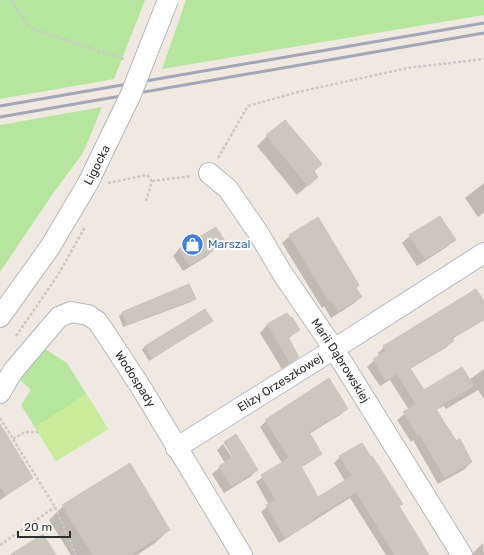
<svg xmlns="http://www.w3.org/2000/svg" width="484" height="555" viewBox="0 0 484 555" font-family="Rubik,sans-serif">
<rect width="100%" height="100%" fill="#efe9e1"/>
<g fill="#b6e59e">
<path d="M0,0h145l-31,79 -114,20z"/>
<path d="M186,0h298v15l-322,54z"/>
<path d="M102,107l-19,46 -29,39 -54,80v-147z"/>
<path d="M42,347l25,16 41,66 -52,32 -35,-56 10,-15 -12,-11z"/>
</g>
<path fill="#c9ec9a" d="M86,394l22,35 -52,32 -21,-34z"/>
<g fill="#0003">
<path d="M267,136l46,36 4,5 -20,18 -40,-49z"/>
<path d="M484,183v30l-6,4 -13,-19z"/>
<path d="M202,235l21,5 -17,17 -23,14 -10,-15 6,-7z"/>
<path d="M290,236l65,52 6,9 -8,7 -22,14 -7,-12 -2,2 -40,-65z"/>
<path d="M410,236l44,4 -7,7 -30,19 -15,-23z"/>
<path d="M194,299l-3,3 -68,25 -4,-11 4,-4z"/>
<path d="M484,303v17l-32,19 -5,8 -37,22 13,22 46,-11 15,-11v30l-6,-9 -32,19 -2,-3 -8,4 35,52 -6,7 -27,15 -25,-44 -2,2 -14,-22 12,-10 -19,-30 -10,6 -13,-19 12,-11 -1,-3 6,-6z"/>
<path d="M287,314l11,16 -10,9 10,18 -16,12 -22,-36 7,-8z"/>
<path d="M211,321l-62,40 -7,-11 3,-4z"/>
<path d="M346,409l-6,6 -31,19 12,19 -6,6 -15,9 18,30 27,-17 -11,-18 6,-6 61,47 -3,3 26,48h-38l-36,-57 -71,45 -18,-31 8,-7 -13,-23 26,-19 -22,-36 6,-6z"/>
<path d="M0,430l32,48 -32,22z"/>
<path d="M236,436l21,34 -7,7 -26,16 -12,-19 13,-11 -8,-13 6,-6 12,18 2,-1 -13,-18z"/>
<path d="M129,465l40,65 -14,13 -18,12h-66l-22,-35 14,-14z"/>
<path d="M483,543l1,12h-11l-1,-1z"/>
</g>
<g fill="#cbc7bf" stroke="#cbc5ba">
<path d="M285,120l37,44 -8,7 4,6 -10,9 -42,-51z"/>
<path d="M440,216l16,24 -31,19 -16,-24z"/>
<path d="M318,217l41,68 -3,3 6,9 -24,14 -7,-11 -2,1 -40,-66z"/>
<path d="M216,227l9,14 -13,8 1,2 -24,14 -10,-16z"/>
<path d="M189,284l7,15 -69,25 -5,-12z"/>
<path d="M476,289l8,12v18l-32,19 2,3 -44,27 14,22 38,-23 12,19 -38,23 20,32 4,-2 12,23 -27,16 -25,-43 -2,1 -15,-24 13,-8 -19,-30 -11,7 -13,-22 13,-8 -3,-5z"/>
<path d="M205,309l8,12 -61,37 -7,-12z"/>
<path d="M287,313l4,5 1,-1 8,13 -12,7 11,20 -9,6 -23,-39z"/>
<path d="M329,378l19,31 -39,23 13,22 -21,12 17,31 34,-21 -13,-20 23,-13 9,14 1,-1 31,48 -4,2 30,49h-34l-39,-63 -44,27 1,2 -28,17 -19,-33 10,-5 -15,-25 28,-17 -24,-38z"/>
<path d="M0,424l33,54 -27,17 -6,-9z"/>
<path d="M236,434l22,36 -27,16 -12,-20 14,-9 -9,-15z"/>
<path d="M130,463l40,67 -40,25h-37l-31,-50z"/>
<path d="M43,534l13,21h-46z"/>
</g>
<g fill="none" stroke-linecap="round" stroke-linejoin="round">
<defs>
<g id="minor">
<path id="s1" d="M209,173l19,16 31,45 23,39 52,76 128,206"/>
<path d="M0,317l50,-70 38,-64"/>
<path id="s2" d="M0,393l13,-22 46,-54 12,-5 17,3 9,6 7,10 38,58 100,166"/>
<path id="s3" d="M176,448l158,-99 150,-96"/>
</g>
</defs>
<use href="#minor" stroke="#b4b7c1" stroke-width="22"/>
<g stroke="#c9c9c9" stroke-width="2.5" stroke-dasharray="3 2" stroke-linecap="butt">
<path d="M11,0l19,28 94,31"/>
<path d="M218,158l30,-52 50,-14 110,-24 76,-9"/>
<path d="M152,181l40,-5"/>
<path d="M108,183l39,-8 5,6"/>
<path d="M146,201l6,-20"/>
<path d="M16,336l42,-61 27,-48"/>
<path d="M0,418l55,89 21,48"/>
<path d="M13,439l12,-7h13"/>
<path d="M0,545l55,-38"/>
</g>
<use href="#minor" stroke="#fff" stroke-width="20"/>
<g stroke="#a3a6b8" stroke-width="3">
<path d="M0,106l484,-83"/>
<path d="M0,117l484,-84"/>
</g>
<defs>
<path id="minor-bridge" d="M88,183l43,-89 37,-94"/>
</defs>
<use href="#minor-bridge" stroke="#b4b7c1" stroke-width="22" stroke-linecap="butt"/>
<use href="#minor-bridge" stroke="#fff" stroke-width="20"/>
</g>
<defs>
<symbol id="shop-disc" viewBox="-11 -11 22 22"><circle r="9.5" fill="#3f7fe0" stroke="#fff"/><path d="M-5-2.5h2.3a2.7 3.5 0 0 1 5.4 0H5L5.5 6h-11ZM-1.5-2.5h3a1.5 2.3 0 0 0-3 0Z" fill="#fff"/></symbol>
</defs>
<g fill-rule="evenodd">
<use href="#shop-disc" x="180" y="232" width="25" height="25"/>
</g>
<g text-anchor="middle" stroke-width="4" stroke-linejoin="round" paint-order="stroke">
<g font-size="12" fill="#2e2e2e" stroke="#fff">
<text transform="translate(97 165) rotate(-63)" y="4">Ligocka</text>
<text dy="4" stroke="none"><textPath href="#s1" startOffset="230">Marii Dąbrowskiej</textPath></text>
<text dy="4" stroke="none"><textPath href="#s2" startOffset="207">Wodospady</textPath></text>
<text dy="4" stroke="none"><textPath href="#s3" startOffset="123">Elizy Orzeszkowej</textPath></text>
</g>
<g font-size="12" fill="#366cbe" stroke="#fff" text-anchor="start">
<text x="208" y="248">Marszal</text>
</g>
</g>
<path d="M18 531v6h52v-6" fill="none" stroke="#2e2e2e" stroke-width="2"/>
<text x="24" y="531" font-size="12" fill="#2e2e2e" stroke="#ffffff" stroke-width="3" paint-order="stroke">20 m</text>
</svg>
